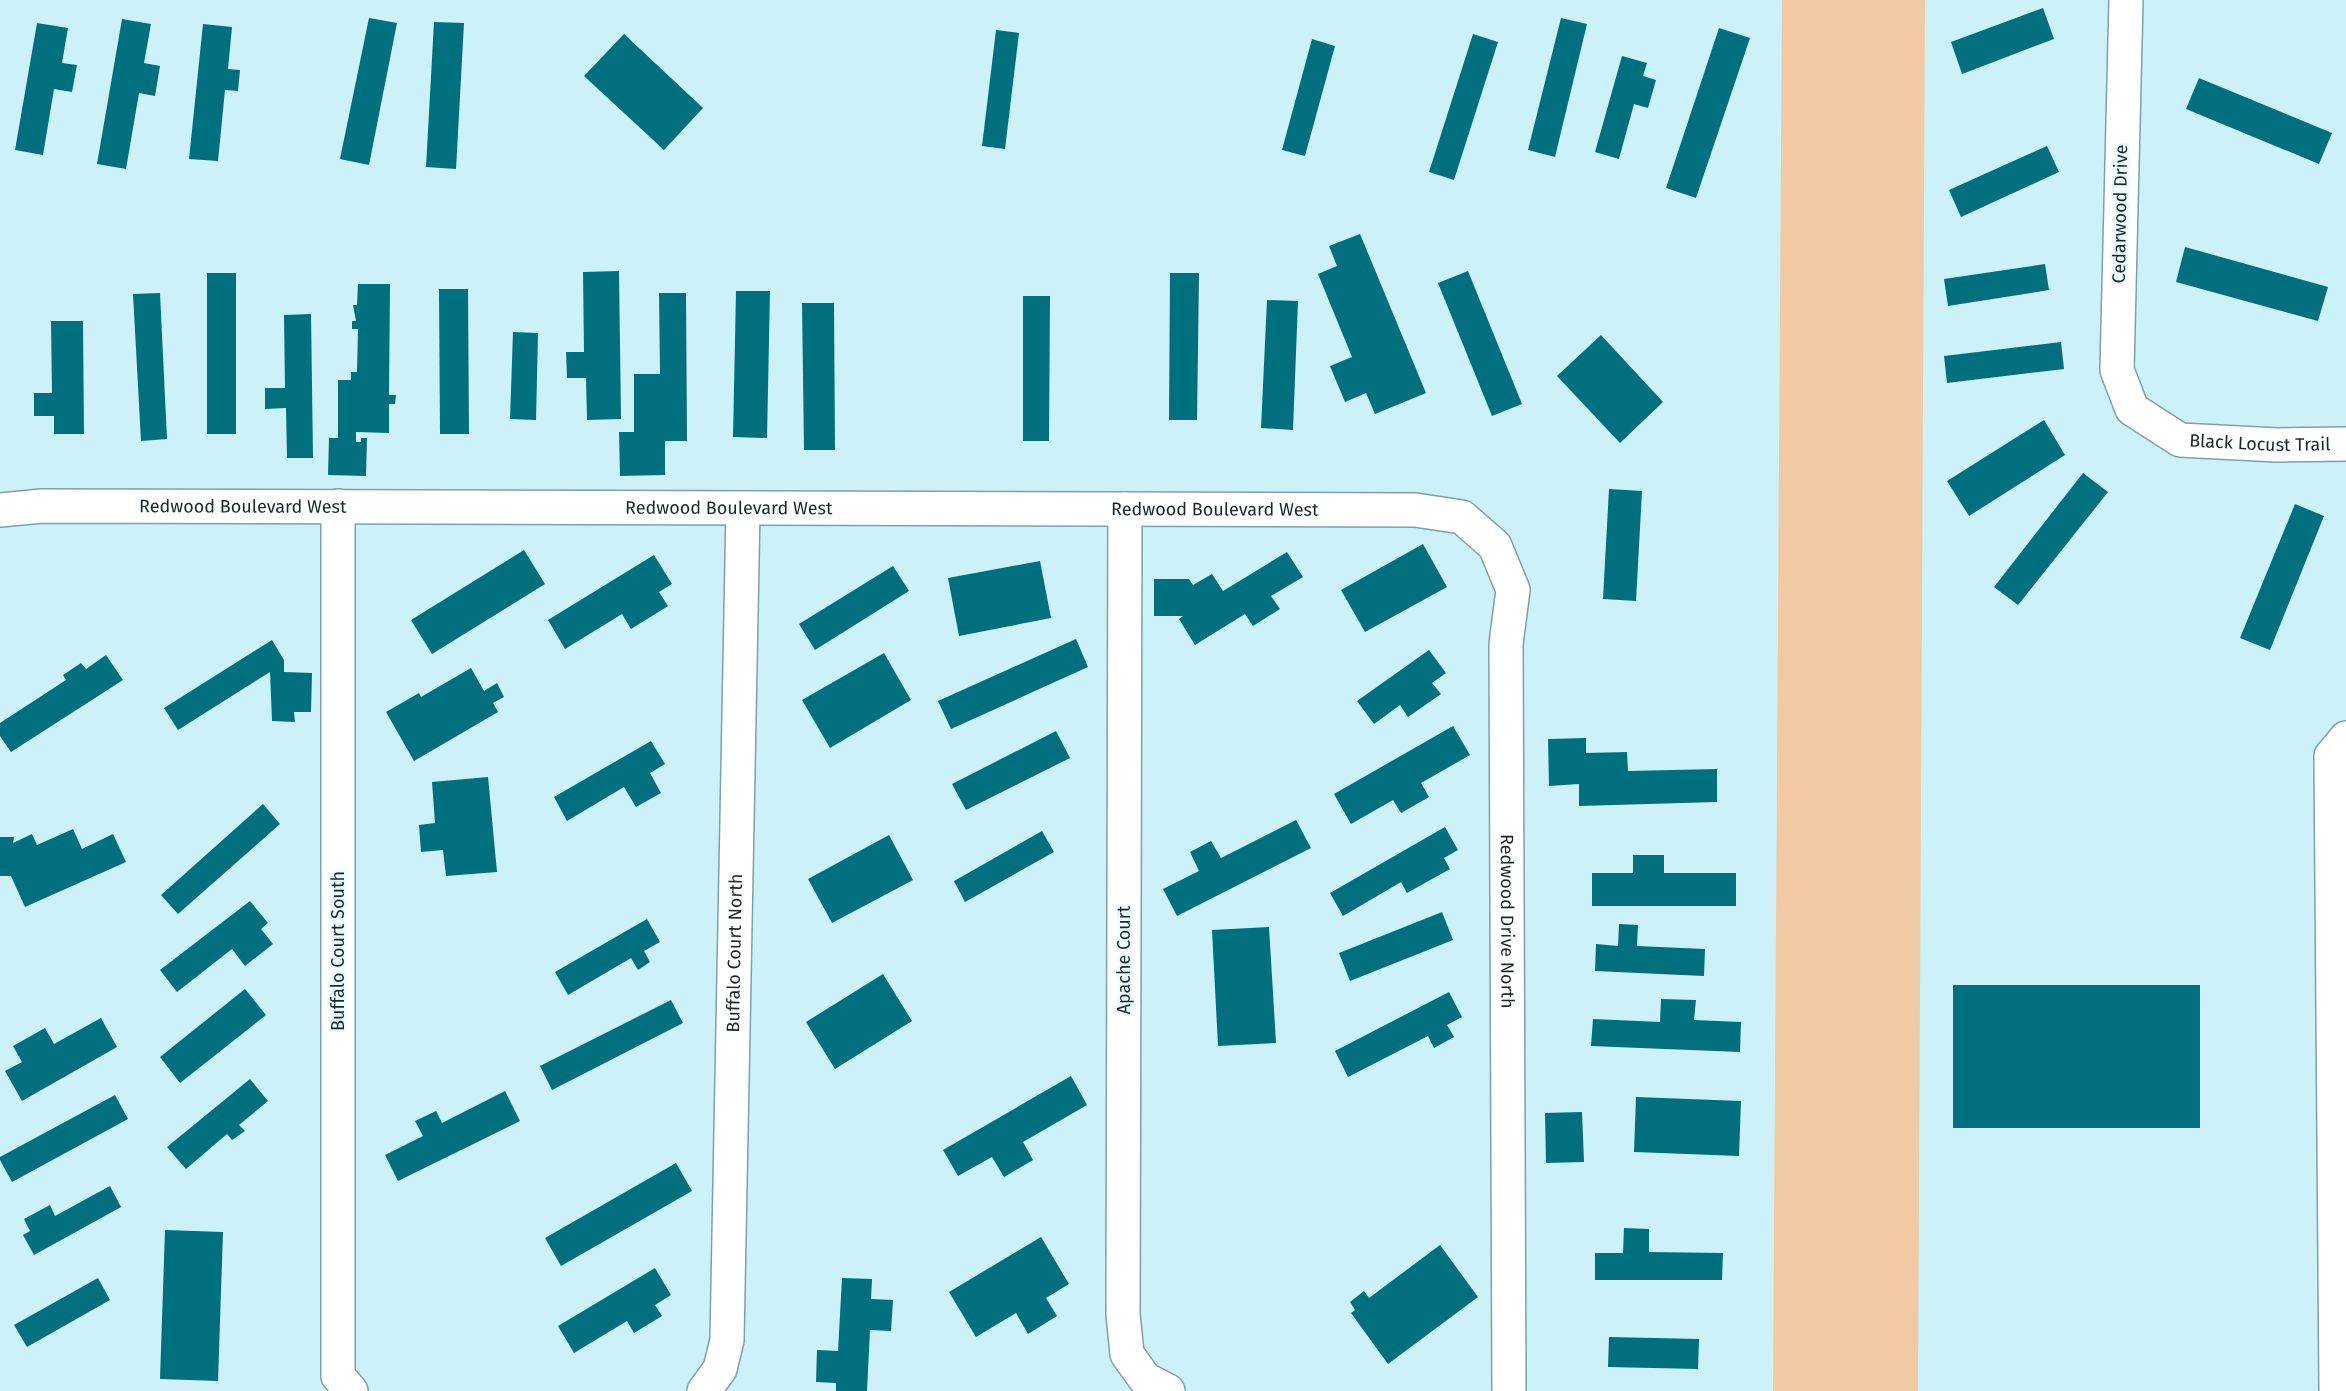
<svg xmlns="http://www.w3.org/2000/svg" width="2346" height="1391" viewBox="0 0 2346 1391" font-family="'Fira Sans',sans-serif">
<rect width="100%" height="100%" fill="#cdf1f8"/>
<path fill="#f1c9a3" d="M1782,0h143l-7,1391h-145z"/>
<g fill="#006f7e">
<path d="M2043,8l11,31 -92,35 -11,-32z"/>
<path d="M369,18l28,5 -28,142 -29,-6z"/>
<path d="M1561,18l26,6 -32,133 -27,-7z"/>
<path d="M122,19l29,5 -7,39 16,3 -5,30 -16,-3 -13,76 -29,-5z"/>
<path d="M434,22l30,1 -8,146 -30,-2z"/>
<path d="M37,23l31,5 -6,35 15,2 -5,27 -18,-3 -11,66 -28,-5z"/>
<path d="M203,24l29,3 -4,42 12,1 -2,21 -13,-1 -7,71 -29,-2z"/>
<path d="M1719,28l31,10 -54,160 -30,-10z"/>
<path d="M996,30l23,3 -14,116 -23,-3z"/>
<path d="M624,34l79,74 -39,42 -80,-74z"/>
<path d="M1473,34l25,8 -44,138 -25,-8z"/>
<path d="M1312,39l23,7 -30,110 -23,-6z"/>
<path d="M1622,56l25,7 -4,13 13,4 -8,28 -14,-4 -15,55 -24,-7z"/>
<path d="M2199,78l133,55 -13,31 -133,-55z"/>
<path d="M2047,146l12,26 -98,45 -12,-27z"/>
<path d="M1360,234l66,159 -51,21 -9,-21 -21,9 -15,-36 22,-9 -34,-83 19,-8 -8,-20z"/>
<path d="M2185,247l143,40 -10,34 -142,-39z"/>
<path d="M2045,264l4,26 -101,16 -4,-27z"/>
<path d="M619,271l2,148 -34,1 -1,-42h-19l-1,-26h18l-1,-80z"/>
<path d="M1468,271l54,133 -30,12 -54,-133z"/>
<rect x="207" y="273" width="29" height="161"/>
<path d="M1170,273h29l-2,147h-28z"/>
<path d="M358,284h32l-1,111h7l-1,9h-6v29l-33,-1v10h5v-4h6l-1,38 -38,-1 1,-37h9v-58h13v-8h6l1,-43h-6v-8h4l-3,-16h4z"/>
<path d="M439,289h29l1,145h-29z"/>
<path d="M736,291h34l-3,147 -34,-1z"/>
<path d="M160,293l7,146 -26,2 -8,-147z"/>
<path d="M659,293h27l1,148h-22v34l-45,1 -1,-44h15v-58h26z"/>
<path d="M1023,296h27l-1,145h-26z"/>
<path d="M1267,300l31,1 -5,129 -32,-2z"/>
<path d="M802,303h32l1,147h-31z"/>
<path d="M311,314l2,144h-26l-1,-50 -21,1v-21h20l-1,-73z"/>
<path d="M51,321h32l1,113h-30v-18h-20v-23h18z"/>
<path d="M513,332l25,1 -2,87 -26,-1z"/>
<path d="M1601,335l62,67 -43,41 -63,-67z"/>
<path d="M2061,342l3,27 -117,14 -3,-27z"/>
<path d="M2044,420l21,35 -96,61 -22,-35z"/>
<path d="M2083,473l25,19 -90,113 -24,-18z"/>
<path d="M1609,489l33,2 -6,110 -33,-2z"/>
<path d="M2295,504l29,12 -54,134 -30,-12z"/>
<path d="M1423,544l24,43 -82,45 -24,-42z"/>
<path d="M524,550l21,34 -113,70 -21,-34z"/>
<path d="M1287,552l16,25 -32,19 9,13 -27,17 -8,-12 -50,31 -16,-26 4,-3h-29v-37h35l4,6 19,-11 11,17z"/>
<path d="M654,555l18,29 -13,8 9,14 -37,23 -9,-15 -57,35 -17,-29z"/>
<path d="M1040,561l11,57 -92,18 -11,-58z"/>
<path d="M893,566l16,25 -94,59 -16,-26z"/>
<path d="M1076,639l12,28 -137,62 -13,-28z"/>
<path d="M272,640l12,20v12l28,1 -1,39h-17l1,10 -23,-1 -2,-49 -92,58 -14,-22z"/>
<path d="M1429,650l17,23 -14,10 9,11 -33,23 -8,-12 -26,19 -17,-23z"/>
<path d="M884,653l27,47 -81,48 -28,-48z"/>
<path d="M106,655l17,25 -112,72 -11,-16v-13l66,-43 -3,-5 18,-12 5,6z"/>
<path d="M471,668l13,23 13,-8 7,14 -11,6 5,9 -84,49 -28,-49 33,-19 2,4z"/>
<path d="M1453,726l17,29 -49,28 8,14 -28,16 -8,-13 -42,24 -17,-30z"/>
<path d="M1056,731l14,27 -104,52 -14,-26z"/>
<path d="M1586,738v15l41,-1 1,19 89,-2v33l-138,4v-22l-30,2 -1,-47z"/>
<path d="M651,741l14,23 -15,9 11,20 -25,14 -12,-20 -57,34 -13,-24z"/>
<path d="M488,777l9,95 -51,4 -3,-26 -22,2 -2,-27 16,-2 -3,-41z"/>
<path d="M263,804l17,20 -102,90 -17,-19z"/>
<path d="M1296,820l15,28 -134,68 -14,-27 36,-18 -9,-19 21,-11 10,17z"/>
<path d="M1445,827l13,23 -14,8 6,11 -43,24 -6,-11 -58,34 -13,-23z"/>
<path d="M73,829l9,20 31,-15 13,28 -101,45 -14,-31h-11v-39h14l-1,6 19,-9 5,11z"/>
<path d="M1042,831l12,21 -89,50 -11,-21z"/>
<path d="M889,835l24,45 -81,43 -24,-44z"/>
<path d="M1633,855h31v18h72v33h-144v-33h41z"/>
<path d="M250,901l18,22 -7,6 12,15 -28,22 -13,-17 -55,43 -17,-22z"/>
<path d="M1442,912l11,28 -103,41 -11,-28z"/>
<path d="M647,919l13,23 -16,9 6,11 -12,8 -7,-12 -63,37 -13,-23z"/>
<path d="M1619,924l19,1 -1,21 68,3 -1,27 -109,-5 1,-27 22,2z"/>
<path d="M1269,927l7,116 -58,3 -6,-116z"/>
<path d="M883,974l29,47 -77,48 -29,-47z"/>
<rect x="1953" y="985" width="247" height="143"/>
<path d="M245,989l21,26 -86,68 -20,-26z"/>
<path d="M1449,992l13,25 -15,8 7,12 -20,11 -6,-12 -80,41 -13,-26z"/>
<path d="M1661,999l35,1 -2,20 47,2 -1,30 -149,-6 2,-27 67,3z"/>
<path d="M671,1000l12,23 -131,67 -12,-24z"/>
<path d="M101,1018l16,29 -95,54 -17,-30 17,-9 -9,-16 32,-18 9,16z"/>
<path d="M1071,1076l16,29 -64,37 10,18 -29,17 -12,-20 -34,19 -15,-26z"/>
<path d="M250,1079l18,22 -29,24 6,6 -13,9 -5,-6 -41,35 -19,-22z"/>
<path d="M505,1091l15,30 -122,60 -13,-26 38,-19 -8,-15 21,-10 6,12z"/>
<path d="M115,1095l13,24 -116,63 -12,-22v-3z"/>
<path d="M1636,1097l105,4 -2,55 -105,-4z"/>
<path d="M1582,1112l2,50 -38,1 -1,-50z"/>
<path d="M676,1163l16,28 -131,75 -16,-28z"/>
<path d="M110,1186l11,21 -87,48 -11,-20 7,-4 -6,-12 26,-14 5,11z"/>
<path d="M1624,1228l25,1v23l74,1 -1,27h-127v-27h28z"/>
<path d="M165,1230l58,2 -5,149 -58,-2z"/>
<path d="M1041,1237l28,47 -23,14 11,18 -29,18 -12,-21 -40,24 -27,-45z"/>
<path d="M1440,1245l38,52 -90,67 -37,-51 4,-3 -5,-8 14,-11 5,7z"/>
<path d="M655,1268l16,27 -16,10 7,11 -28,17 -7,-12 -53,32 -16,-27z"/>
<path d="M98,1278l12,22 -83,47 -13,-22z"/>
<path d="M842,1278l30,1 -1,20 22,1 -2,31 -21,-1 -3,61h-31v-8l-20,-1 1,-32 21,1z"/>
<path d="M1609,1337l90,2 -1,30 -90,-2z"/>
</g>
<g fill="none" stroke-linecap="round" stroke-linejoin="round">
<defs>
<g id="minor">
<path id="s1" d="M2126,0l-9,370 15,39 48,31 97,5 69,-1"/>
<path d="M338,506v870l13,15"/>
<path d="M1125,509l-2,805 4,40 18,25 23,12"/>
<path id="s2" d="M0,510l42,-4 1373,4 47,7 33,29 18,44 -7,54 3,747"/>
<path id="s3" d="M704,1391l16,-22 7,-29 16,-831"/>
<path d="M2336,1391l-5,-635 15,-18"/>
</g>
</defs>
<use href="#minor" stroke="#7ea0a7" stroke-width="36"/>
<use href="#minor" stroke="#fff" stroke-width="33"/>
</g>
<g text-anchor="middle" stroke-width="6" stroke-linejoin="round" paint-order="stroke">
<g font-size="18" fill="#1a272a" stroke="#ebfafc">
<text transform="translate(2120 214) rotate(-89)" y="6">Cedarwood Drive</text>
<text dy="6" stroke="none"><textPath href="#s1" startOffset="549">Black Locust Trail</textPath></text>
<text dy="6" stroke="none"><textPath href="#s2" startOffset="243">Redwood Boulevard West</textPath></text>
<text dy="6" stroke="none"><textPath href="#s2" startOffset="729">Redwood Boulevard West</textPath></text>
<text dy="6" stroke="none"><textPath href="#s2" startOffset="1215">Redwood Boulevard West</textPath></text>
<text dy="6" stroke="none"><textPath href="#s2" startOffset="1886">Redwood Drive North</textPath></text>
<text transform="translate(338 951) rotate(-90)" y="6">Buffalo Court South</text>
<text dy="6" stroke="none"><textPath href="#s3" startOffset="444">Buffalo Court North</textPath></text>
<text transform="translate(1124 960) rotate(-90)" y="6">Apache Court</text>
</g>
</g>
</svg>
